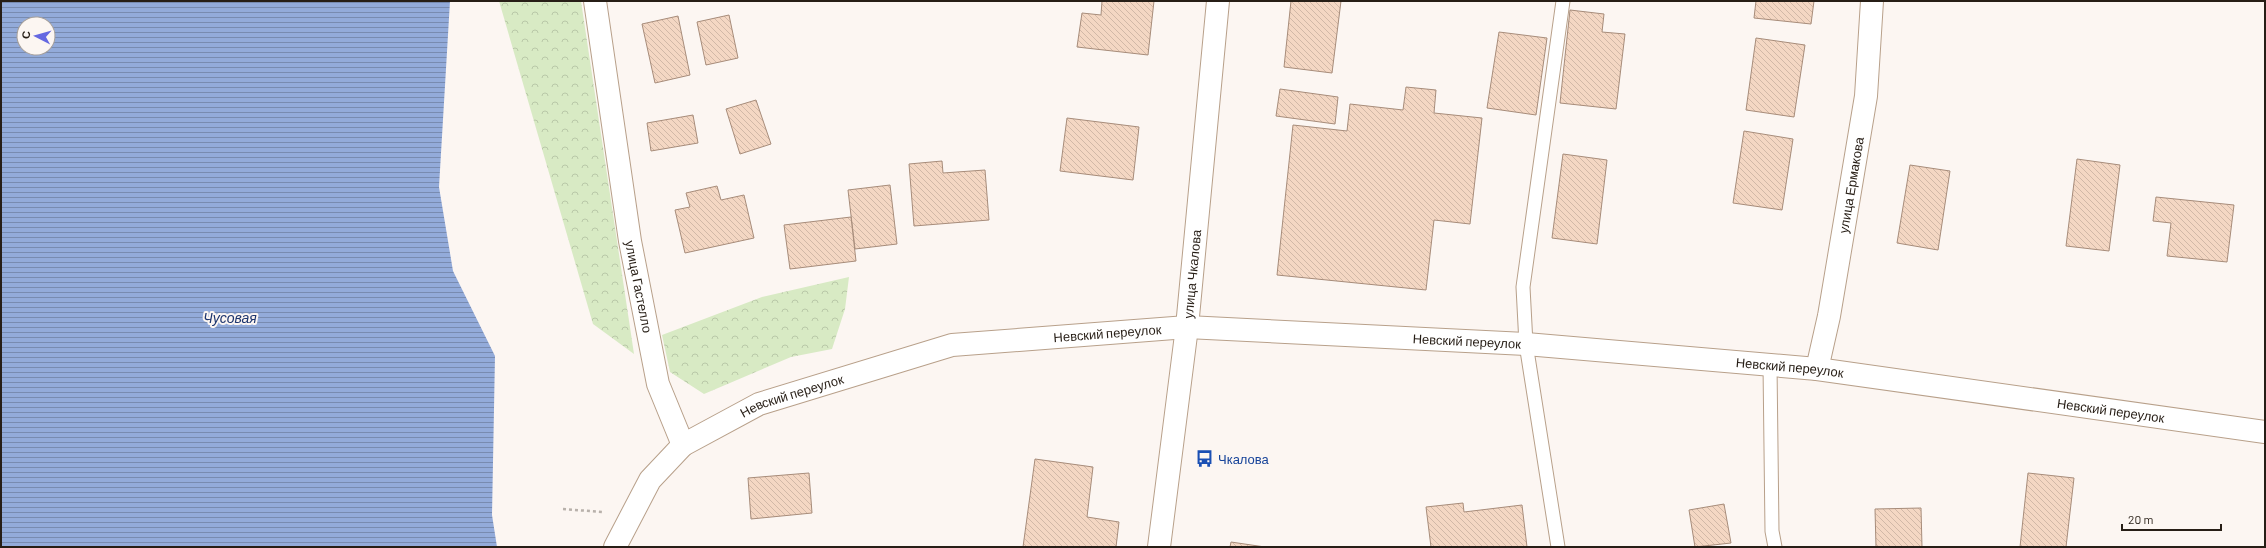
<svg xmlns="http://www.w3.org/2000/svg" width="2266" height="548" viewBox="0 0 2266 548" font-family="Barlow,sans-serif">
<defs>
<pattern id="forest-crowns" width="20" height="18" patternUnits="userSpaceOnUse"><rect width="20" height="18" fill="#d8eac4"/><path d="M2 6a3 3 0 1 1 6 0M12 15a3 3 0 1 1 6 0" fill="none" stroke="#b9c8a8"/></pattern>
<pattern id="water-rules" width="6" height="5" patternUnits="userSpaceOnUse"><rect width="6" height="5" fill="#93abda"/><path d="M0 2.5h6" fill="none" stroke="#788bb0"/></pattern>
<pattern id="building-back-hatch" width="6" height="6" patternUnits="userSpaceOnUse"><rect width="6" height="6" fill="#f4d7c3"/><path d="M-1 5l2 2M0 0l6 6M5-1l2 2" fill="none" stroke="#d1b8a7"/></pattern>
</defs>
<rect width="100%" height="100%" fill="#fcf6f2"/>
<g fill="url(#forest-crowns)">
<path d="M499,1h82l53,353 -41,-30z"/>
<path d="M849,277l-4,32 -13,40 -41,8 -87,37 -34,-22 -8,-37 100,-38z"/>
</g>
<path fill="url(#water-rules)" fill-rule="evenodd" d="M1,1h449l-11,186 14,84 42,85 -3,159 5,32h-496zM24,24h24v24h-24z"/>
<g fill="url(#building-back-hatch)" stroke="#a78c7a">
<path d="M1102,1h52l-6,54 -71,-8 5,-34 19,2z"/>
<path d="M1291,1h50l-9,72 -48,-6z"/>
<path d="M1756,1h58l-3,23 -57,-6z"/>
<path d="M1570,10l34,4 -2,18 23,2 -9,75 -56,-6z"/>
<path d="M729,15l9,43 -32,7 -9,-43z"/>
<path d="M678,16l12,59 -35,8 -13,-59z"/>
<path d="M1499,32l48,6 -11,77 -49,-7z"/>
<path d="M1756,38l49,7 -11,72 -48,-7z"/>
<path d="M1406,87l30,3 -2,23 48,5 -12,106 -36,-4 -8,70 -149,-15 16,-150 54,6 3,-27 53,6z"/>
<path d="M1280,89l58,8 -3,27 -59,-8z"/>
<path d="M756,100l15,44 -31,10 -14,-45z"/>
<path d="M693,115l5,28 -47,8 -4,-28z"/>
<path d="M1067,118l72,9 -6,53 -73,-9z"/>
<path d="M1744,131l49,8 -11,71 -49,-7z"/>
<path d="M1563,154l44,6 -10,84 -45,-6z"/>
<path d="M2077,159l43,6 -11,86 -43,-5z"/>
<path d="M942,161l1,12 42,-3 4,50 -75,6 -5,-62z"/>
<path d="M1910,165l40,6 -12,79 -41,-7z"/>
<path d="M890,185l7,59 -42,5 -7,-59z"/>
<path d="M717,186l4,14 23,-5 10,43 -69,15 -10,-43 15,-3 -4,-14z"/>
<path d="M2156,197l78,8 -7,57 -60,-6 4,-33 -18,-2z"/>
<path d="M851,217l5,44 -66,8 -6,-44z"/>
<path d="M1035,459l58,8 -6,50 32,5 -3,25h-93z"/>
<path d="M809,473l3,40 -61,6 -3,-41z"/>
<path d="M2028,473l46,5 -8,69h-46z"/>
<path d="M1463,503l1,9 58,-7 5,42h-96l-5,-40z"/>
<path d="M1724,504l7,39 -36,4 -6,-37z"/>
<path d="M1921,508l1,39h-46l-1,-38z"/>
<path d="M1231,542l34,5h-35z"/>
</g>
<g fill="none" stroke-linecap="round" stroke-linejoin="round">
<defs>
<g id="lane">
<path d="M1770,365l2,166 3,16"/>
<path d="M1558,547l-32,-203 -3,-57 40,-286"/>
</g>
<g id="street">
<path id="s1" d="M595,1l35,240 28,143 25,61 -33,35 -35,67"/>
<path id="s2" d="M1817,369l12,-53 37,-220 6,-95"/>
<path id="s3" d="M683,445l76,-41 193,-59 235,-18 339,17 291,25 448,63"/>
</g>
<g id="secondary">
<path id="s4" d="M1159,547l28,-220 31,-326"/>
</g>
</defs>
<use href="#lane" stroke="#b8a08a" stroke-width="15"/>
<use href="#street" stroke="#b8a08a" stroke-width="24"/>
<use href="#secondary" stroke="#b8a08a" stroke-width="24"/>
<path stroke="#b8b1ab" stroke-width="2.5" stroke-dasharray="3 3" stroke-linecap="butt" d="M563,509l39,3"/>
<use href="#lane" stroke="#fff" stroke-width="13"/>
<use href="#street" stroke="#fff" stroke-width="22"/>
<use href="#secondary" stroke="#fff" stroke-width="22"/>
</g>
<defs>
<symbol id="bus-bare" viewBox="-9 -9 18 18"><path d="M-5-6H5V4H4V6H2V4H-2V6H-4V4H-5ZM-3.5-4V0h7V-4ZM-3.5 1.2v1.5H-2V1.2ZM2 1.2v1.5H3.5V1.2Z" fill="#1a4fb4" stroke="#fcf6f2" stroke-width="2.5" paint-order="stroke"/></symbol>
</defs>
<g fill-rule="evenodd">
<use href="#bus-bare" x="1192" y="446" width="25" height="25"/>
</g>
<g text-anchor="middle" stroke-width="4" stroke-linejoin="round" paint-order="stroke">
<g font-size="13" fill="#271e16" stroke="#fcf6f2">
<text dy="5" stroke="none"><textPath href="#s2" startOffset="187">улица Ермакова</textPath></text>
<text dy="5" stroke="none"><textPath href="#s4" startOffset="275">улица Чкалова</textPath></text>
<text dy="5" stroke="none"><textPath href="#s1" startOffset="289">улица Гастелло</textPath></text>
<text dy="5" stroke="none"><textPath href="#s3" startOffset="444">Невский переулок</textPath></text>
<text dy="5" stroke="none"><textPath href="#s3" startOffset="804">Невский переулок</textPath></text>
<text dy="5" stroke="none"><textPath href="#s3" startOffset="1128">Невский переулок</textPath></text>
<text dy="5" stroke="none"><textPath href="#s3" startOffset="120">Невский переулок</textPath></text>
<text dy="5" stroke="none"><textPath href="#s3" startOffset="1452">Невский переулок</textPath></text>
</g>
<g font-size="13" fill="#164399" stroke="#fcf6f2" text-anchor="start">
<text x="1218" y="464">Чкалова</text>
</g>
<g font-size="14" font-style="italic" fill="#1d356e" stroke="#fcf6f2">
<text x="230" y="323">Чусовая</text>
</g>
</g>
<rect width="2266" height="548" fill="none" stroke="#271e16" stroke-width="4"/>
<g transform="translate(36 36) rotate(276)"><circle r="19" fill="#fcf6f2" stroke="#a7a09a"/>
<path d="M0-3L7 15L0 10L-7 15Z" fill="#6568e1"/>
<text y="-6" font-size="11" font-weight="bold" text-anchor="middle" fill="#271e16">С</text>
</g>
<path d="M2122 524v6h99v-6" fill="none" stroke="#271e16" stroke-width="2"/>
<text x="2128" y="524" font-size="12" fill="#271e16" stroke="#fcf6f2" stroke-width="3" paint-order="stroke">20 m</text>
</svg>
